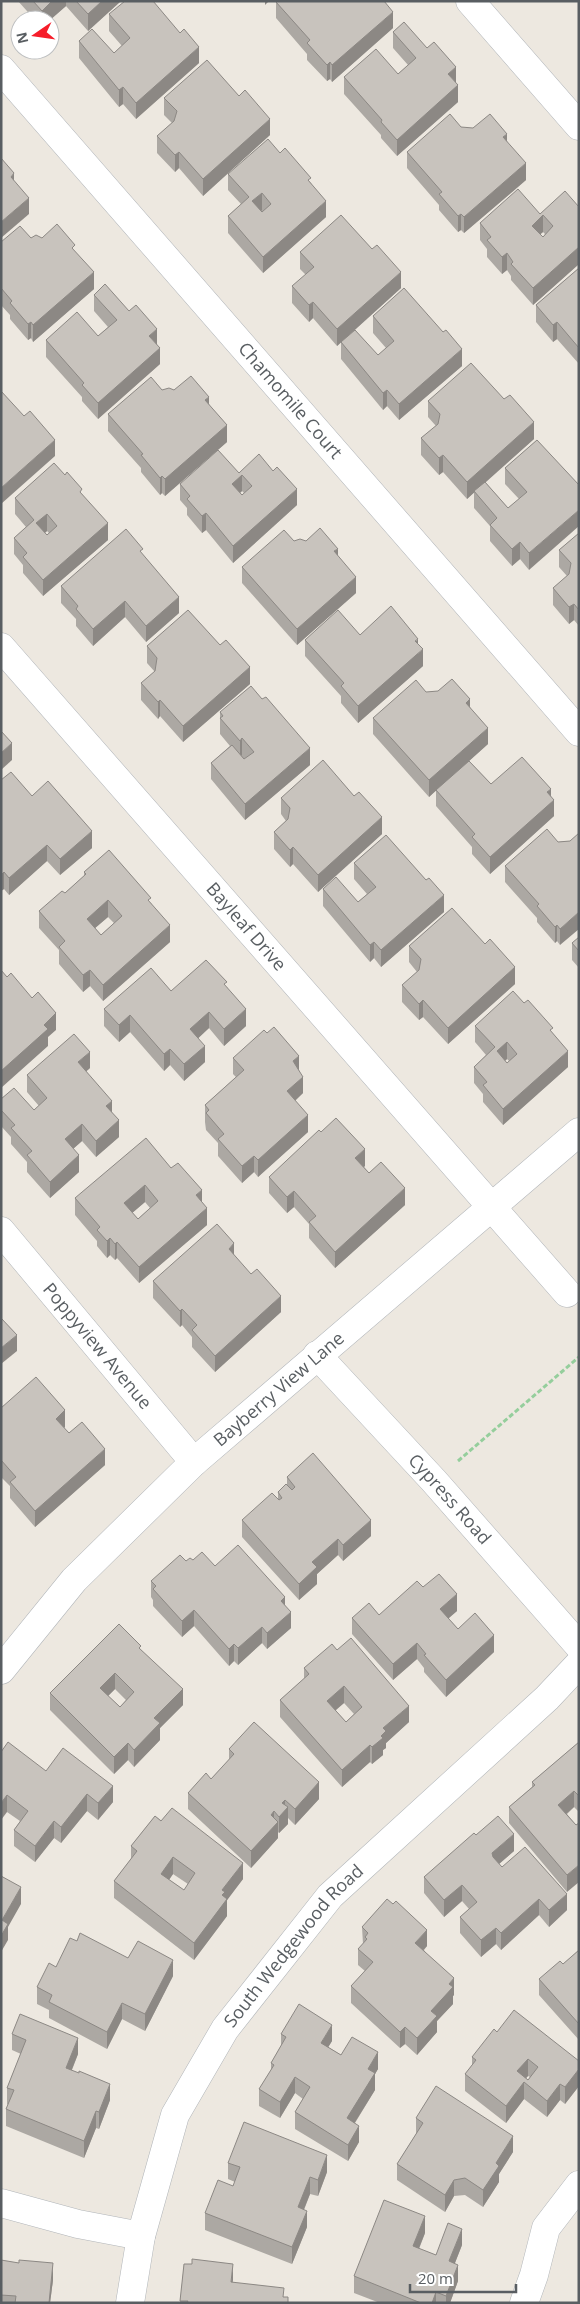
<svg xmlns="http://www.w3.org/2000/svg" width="580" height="2304" viewBox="0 0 580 2304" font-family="'Open Sans',sans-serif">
<rect width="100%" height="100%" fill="#ede8e0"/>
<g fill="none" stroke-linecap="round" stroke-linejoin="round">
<defs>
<g id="minor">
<path d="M470,1l109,125"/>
<path id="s1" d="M1,69l578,663"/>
<path id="s2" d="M1,647l566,646"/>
<path id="s3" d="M1,1231l193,231"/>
<path id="s4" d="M317,1355l117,126 145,165"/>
<path id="s5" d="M1,1670l73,-90 120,-118 385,-330"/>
<path d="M1,2203l77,21 63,12"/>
<path id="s6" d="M130,2303l11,-67 34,-121 50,-86 105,-133 217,-198 32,-34"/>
<path d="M524,2303l10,-28 12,-47 33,-43"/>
</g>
</defs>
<use href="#minor" stroke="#b1b5b9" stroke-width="29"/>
<path stroke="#95ce9c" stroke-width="3" stroke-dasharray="5 2.5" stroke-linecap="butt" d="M458,1461l121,-104"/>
<use href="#minor" stroke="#fff" stroke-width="28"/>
</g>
<g fill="#aca8a3" fill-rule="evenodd">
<path d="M18,1h103l-33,30 -22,-25 -16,14h-15z"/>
<path d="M276,2l117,26 -61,54 -2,-3 -3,2 -20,-21v-6l-31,-36z"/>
<path d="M109,14l90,49 -63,56 -13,-15 -4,3 -40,-49v-17l35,12 8,-7 -13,-15z"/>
<path d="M393,32l63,51 2,19 -61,54 -16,-18v-3l-37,-41v-17l54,-3 10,-9 -15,-17z"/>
<path d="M239,96l31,39 -67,61 -24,-28 -4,4 -18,-19v-17l15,-13 -8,-8v-17z"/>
<path d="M461,127l46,14 19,39 -62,53 -3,-3 -3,2 -19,-22v-5l-32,-37v-16z"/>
<path d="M280,153l31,30 15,34 -63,56 -35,-40v-17l13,-12 -13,-14v-16z"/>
<path d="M579,207v57l-46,41 -22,-25v-4l-4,-6 -5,4 -15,-17v-8l-7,-9v-17zM543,232l2,2 -2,3 -3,-3z"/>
<path d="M31,238l44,14 19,37 -61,53 -2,-4 -3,2 -18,-21v-4l-9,-10v-63z"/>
<path d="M300,252l101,36 -64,58 -24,-28 -4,4 -17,-19v-17l14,-11 -6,-6z"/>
<path d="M579,268v96l-22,-25 -4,3 -17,-20v-17z"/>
<path d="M94,295l63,49 3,20 -62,55 -16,-18v-4l-36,-40v-17l52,-4 10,-9 -14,-16z"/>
<path d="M373,316l89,50 -63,54 -12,-14 -4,4 -42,-51v-17l37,13 8,-7 -13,-15z"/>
<path d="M162,390l47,14 18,38 -62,54 -3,-3 -2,2 -19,-23v-4l-33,-37v-17z"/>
<path d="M428,401l106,38 -49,43 23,26 11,-9 -14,-15v-16l32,-28 -8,130 -9,-11 -8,7 -22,-25v-15l-16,-18v-16l-7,7 -24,-27 -4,3 -18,-20v-17l15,-12 -8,-9z"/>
<path d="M273,471l24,34 -64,58 -27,-33 -4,3 -15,-18v-7l-7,-8v-16l59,-11zM242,491l2,2 -2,2 -2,-2z"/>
<path d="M82,494l26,46 -65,56 -20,-23v-8l-9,-11v-16l12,-11 -11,-13v-16zM47,531l2,2 -2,2 -2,-2z"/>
<path d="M579,533v93l-5,-6 -5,4 -16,-19v-17l14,-12 -8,-9v-17z"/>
<path d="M294,541l62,52 -59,52 -55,-62v-16z"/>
<path d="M143,555l36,58 -33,29 -21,-25 -32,29 -17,-20v-7l-15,-16v-17z"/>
<path d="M360,635l58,9 5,22 -65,57 -17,-20v-7l-36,-40v-16z"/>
<path d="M220,645l30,39 -67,58 -23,-26 -2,3 -17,-19v-17l14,-11 -8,-9v-17z"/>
<path d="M426,692l44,15 18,37 -19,17 22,23 60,12 3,20 -64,58 -18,-20v-7l-36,-41v-16l-7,7 -56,-63v-16z"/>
<path d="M262,699l48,66 -65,55 -34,-41v-16l19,-17 -10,-12v-22z"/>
<path d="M1,780l31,16 60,52 -32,27 -13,-14 -38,34 -5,-6 -3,2z"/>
<path d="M281,798l101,36 -64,58 -25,-28 -3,3 -16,-18v-17l12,-11 -5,-7z"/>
<path d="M570,841l-10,104 -3,-4 -2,2 -18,-21v-4l-32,-36v-16l53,-24z"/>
<path d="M354,863l90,49 -63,55 -7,-9 -4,4 -47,-56v-17l35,13 9,-8 -13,-15z"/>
<path d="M84,872l67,31 19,39 -67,59 -13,-15 -7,6 -24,-28v-14l-20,-22v-17l26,-18 19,-17zM108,917l6,6 -13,12 -6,-7z"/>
<path d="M579,937v31l-7,-8v-17z"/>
<path d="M485,944l30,40 -67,60 -25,-27 -4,3 -17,-18v-17l15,-13 -8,-10v-16z"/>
<path d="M227,987l19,39 -22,20 -15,-18 -11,10 7,24 -21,19 -14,-16 -6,6 -34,-39 -11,10 -15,-16v-17l67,-18z"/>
<path d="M475,1026l78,8 15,33 -65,58 -20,-23v-8l-9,-11v-16l12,-12 -11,-13zM507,1059l2,2 -2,2 -2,-2z"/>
<path d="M233,1058l66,12 4,23 -8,8 13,31 -50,45 -4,-5 -12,11 -24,-27v-13l-12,-13 -1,-8v-17l31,-28 -3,-3z"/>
<path d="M90,1068l-4,3 26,41 7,25 -23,20 -14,-16 -9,8 6,23 -29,26 -23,-26v-10l-16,-18v-7l-10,-11v-27l33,11 5,-4 -12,-14v-17z"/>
<path d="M365,1166l-1,1 5,6 36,32 -70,63 -26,-30v-14l-15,-17 -7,6 -18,-20v-16z"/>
<path d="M171,1168l31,34 5,23 -68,58 -22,-25 -2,2 -5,-5 -3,3 -10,-12v-5l-22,-26v-17zM145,1202l5,6 -12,11 -6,-6z"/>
<path d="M234,1255l47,57 -66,60 -23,-25v-10l-10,-12 -2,2 -27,-29v-17z"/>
<path d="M1,1408l64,19 -1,1 5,5 36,32 -70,62 -25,-29v-12l-9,-9z"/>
<path d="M287,1477l84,59 -28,25 -5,-6 -21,19v10l-18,16 -57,-63v-17l36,-21v-7l9,-8z"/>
<path d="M193,1560l22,6 70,39 6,23 -24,21 -5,-6 -24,22 -4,-4 -5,5 -35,-40 -12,11 -29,-31v-6l-2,-3v-16l35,-20z"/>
<path d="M423,1587l34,24 -9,7 10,11 36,23 -48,45 -22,-25v-4l-7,-9 -24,21 -41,-46v-16l27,-3z"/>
<path d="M141,1650l42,55 -23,23v12l-26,27 -6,-7 -14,14 -64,-64v-17zM115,1689l11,11 -6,7 -12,-11z"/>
<path d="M337,1650l72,72 -23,21v5l-3,2v5l-11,9 -2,-2 -28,25 -62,-70v-17l24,-21v-11zM344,1703l10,11 -8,8 -11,-12z"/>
<path d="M579,1742v70l-5,-5 -7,7 9,11 -9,67 -58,-69v-16l23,-20v-5z"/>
<path d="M229,1749l90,50 -24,26 -7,-7v6l-9,9 -1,-1v6l-27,30 -63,-59v-16l23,-14 18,-19z"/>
<path d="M1,1752l45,19 67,31 -15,18 -11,-9 -26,32 -7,-5 -19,24 -21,-16v-16l6,-9 -13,-9z"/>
<path d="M155,1816l88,63 -16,20v17l-33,44 -80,-62v-17l17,-22v-13zM173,1874l15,10 -4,6 -15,-10z"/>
<path d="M476,1835l38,16 -15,13 3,3 65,43 -18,17 -10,-12 -38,35 -5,-6 -15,13 -21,-24v-16l9,-8 -7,-8 -18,16 -20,-24v-16z"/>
<path d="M362,1927l65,19 -3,4 30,45 -1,1v8l-16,17v11l-20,23 -12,-11 -5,4 -49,-45v-17l14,-15 -7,-6v-16l5,-5z"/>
<path d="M77,1941l51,17 45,18 -28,55 -23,-12 -15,30 -58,-31v-8l-12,-6v-17l19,-20z"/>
<path d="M579,1950v90l-40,-45v-16l24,-15z"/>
<path d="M497,2032l82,29v25l-14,18 -5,-4 -13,17 -23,-18 -18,24 -41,-32v-17l7,-9v-8zM528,2076l2,1 -2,3 -2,-2z"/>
<path d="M12,2034l66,20 -6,16 38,30 -11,29 -3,-1 -12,30 -78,-32v-17l2,-4 -1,-1v-16l14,-34 -9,-4z"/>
<path d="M281,2034l51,7 -4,6 13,8 37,14 -3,5v16l-20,33 4,19 -11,19 -53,-32v-17l8,-13 -8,-6 -15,25 -21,-12v-17l12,-18v-8l10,-17z"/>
<path d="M416,2118l97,34 -14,22v8l-16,25 -18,-12 -11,1 -9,16 -48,-32v-16l19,-30z"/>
<path d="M228,2163l99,9 -9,24 -8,-2 -6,16 3,17 -15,37 -87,-34v-17l28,-27 2,-4 -7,-3z"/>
<path d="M425,2233l-6,16 17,6 26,-10 -7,18 3,18 -8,22h-70l-26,-10v-17z"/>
<path d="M1,2260l52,20 -3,23h-49z"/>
<path d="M184,2264l49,18 51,15 4,6h-108z"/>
</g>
<g fill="#8c8884">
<path d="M52,1h14v5l-16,14h-8v-9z"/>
<path d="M102,1h19l-33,30v-17z"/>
<path d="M265,1h4l-4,4z"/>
<path d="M393,12v16l-61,54v-17z"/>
<path d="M199,47v16l-63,56v-16z"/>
<path d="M330,62v17l-3,2v-16z"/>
<path d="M456,67v16l-8,-9z"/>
<path d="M458,85v17l-61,54v-16z"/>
<path d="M123,87v17l-4,3v-17z"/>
<path d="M270,119v16l-67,61v-17z"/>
<path d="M507,134v17l-4,-14z"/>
<path d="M179,152v16l-4,4v-17z"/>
<path d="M526,163v17l-62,53v-16z"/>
<path d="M14,173v17l-3,-13z"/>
<path d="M262,193v17l-10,8v-17z"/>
<path d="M29,198v16l-28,24v-16z"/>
<path d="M326,201v16l-63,56v-16z"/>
<path d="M461,214v16l-3,2v-16z"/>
<path d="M543,215v17l-11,10v-16z"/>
<path d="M579,247v17l-46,41v-17z"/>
<path d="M507,253v17l-5,4v-17z"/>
<path d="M94,272v17l-61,53v-17z"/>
<path d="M401,272v16l-64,58v-17z"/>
<path d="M313,302v16l-4,4v-17z"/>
<path d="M31,322v16l-3,2v-16z"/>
<path d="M557,322v17l-4,3v-17z"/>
<path d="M157,329v16l-8,-9z"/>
<path d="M160,348v16l-62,55v-16z"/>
<path d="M462,349v17l-63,54v-16z"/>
<path d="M387,390v16l-4,4v-17z"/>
<path d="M209,397v16l-4,-13z"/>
<path d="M534,422v17l-67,60v-17z"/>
<path d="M227,425v17l-62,54v-17z"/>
<path d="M55,440v16l-54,48v-16z"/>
<path d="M443,455v17l-4,3v-17z"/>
<path d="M242,475v16l-10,9v-16z"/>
<path d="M162,476v17l-2,2v-17z"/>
<path d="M297,489v16l-64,58v-17z"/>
<path d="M579,510v16l-50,44v-17z"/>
<path d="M206,513v17l-4,3v-17z"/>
<path d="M47,514v17l-11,9v-17z"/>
<path d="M108,523v17l-65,56v-16z"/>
<path d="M520,542v17l-8,7v-17z"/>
<path d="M338,549v16l-4,-14z"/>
<path d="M356,577v16l-59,52v-16z"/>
<path d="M179,597v16l-33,29v-16z"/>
<path d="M125,601v16l-32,29v-17z"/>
<path d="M574,604v16l-5,4v-17z"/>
<path d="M418,639v15l5,-5v17l-65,57v-17z"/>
<path d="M250,667v17l-67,58v-16z"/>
<path d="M470,699v17l-4,-13z"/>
<path d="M160,700v16l-2,3v-17z"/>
<path d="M488,728v16l-59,53v-17z"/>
<path d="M242,738v17l-2,2v-16z"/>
<path d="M12,743v17l-11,10v-17z"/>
<path d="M310,748v17l-65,55v-16z"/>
<path d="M551,789v14l3,-3v16l-64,58v-17l57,-65z"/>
<path d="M382,817v17l-64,58v-17z"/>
<path d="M92,831v17l-32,27v-16z"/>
<path d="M47,845v16l-38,34v-17z"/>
<path d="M293,847v17l-3,3v-17z"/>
<path d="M4,872v17l-3,2v-16z"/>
<path d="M444,895v17l-63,55v-17z"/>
<path d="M108,900v17l-21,18v-16z"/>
<path d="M579,912v17l-19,16v-16z"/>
<path d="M170,925v17l-67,59v-16z"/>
<path d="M557,925v16l-2,2v-16z"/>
<path d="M374,942v16l-4,4v-17z"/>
<path d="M515,967v17l-67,60v-16z"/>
<path d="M90,970v16l-7,6v-17z"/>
<path d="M423,1000v17l-4,3v-16z"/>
<path d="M246,1009v17l-22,20v-17z"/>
<path d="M209,1012v16l-19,18v-17z"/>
<path d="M56,1013v17l-8,7v9l-47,42v-17l43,-46z"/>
<path d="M130,1015v17l-11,10v-17z"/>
<path d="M507,1042v17l-10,9v-17z"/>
<path d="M205,1046v16l-21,19v-17z"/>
<path d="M170,1049v16l-6,6v-17z"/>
<path d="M568,1051v16l-65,58v-16z"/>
<path d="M90,1052v16l-12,11v-17z"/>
<path d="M299,1056v16l-6,-11z"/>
<path d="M303,1077v16l-16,15v-17z"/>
<path d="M112,1101v16l-6,-11z"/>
<path d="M308,1115v17l-50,45v-17z"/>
<path d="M119,1120v17l-23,20v-16z"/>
<path d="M82,1124v17l-17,15v-17z"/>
<path d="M365,1149v17l-10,8v-16z"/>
<path d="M79,1155v17l-29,26v-16z"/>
<path d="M254,1156v16l-12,11v-17z"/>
<path d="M145,1185v17l-21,18v-17z"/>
<path d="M405,1188v17l-70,63v-16z"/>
<path d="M202,1190v17l-6,-12z"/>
<path d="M294,1191v16l-7,6v-16z"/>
<path d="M207,1208v17l-68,58v-16z"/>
<path d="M110,1238v17l-3,3v-17z"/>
<path d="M117,1242v16l-2,2v-16z"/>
<path d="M234,1243v16l-5,-10z"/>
<path d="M281,1296v16l-66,60v-16z"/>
<path d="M182,1309v16l-2,2v-16z"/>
<path d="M17,1335v16l-16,13v-16z"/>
<path d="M65,1410v17l-9,8v-16z"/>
<path d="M105,1449v16l-70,62v-16z"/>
<path d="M371,1520v16l-28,25v-16z"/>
<path d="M338,1539v16l-21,19v10l-18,16v-16l13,-22z"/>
<path d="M457,1594v17l-17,15v-17z"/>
<path d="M285,1597v17l-4,-13z"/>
<path d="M194,1610v16l-12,11v-16z"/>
<path d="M291,1612v16l-24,21v-16z"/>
<path d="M262,1627v16l-24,22v-17z"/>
<path d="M494,1635v17l-48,45v-17z"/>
<path d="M417,1643v16l-24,21v-16z"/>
<path d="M234,1644v17l-5,5v-17z"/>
<path d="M115,1673v16l-15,15v-16z"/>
<path d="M344,1686v17l-17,15v-17z"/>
<path d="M183,1689v16l-23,23v12l-26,27v-17l20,-32z"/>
<path d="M409,1706v16l-23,21v5l-3,2v5l-11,9v-17l9,-11 2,-8z"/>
<path d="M128,1743v17l-14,14v-17z"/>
<path d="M370,1745v17l-28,25v-17z"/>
<path d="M319,1782v17l-24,26v-16z"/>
<path d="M113,1786v16l-15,18v-17z"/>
<path d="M574,1791v16l-16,14v-16z"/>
<path d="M87,1794v17l-26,32v-16z"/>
<path d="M7,1795v17l-6,8v-17z"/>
<path d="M285,1800v10l3,-3v17l-9,9v-16l3,-14z"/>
<path d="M274,1811v15l4,-4v16l-27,30v-17l20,-36z"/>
<path d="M54,1821v17l-19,24v-16z"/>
<path d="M514,1834v17l-22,19v-17z"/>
<path d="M173,1857v17l-12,17v-17z"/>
<path d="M243,1863v16l-18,24 2,-4v17l-33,44v-17l28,-53z"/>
<path d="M579,1865v17l-12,10v-17z"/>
<path d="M462,1885v16l-18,16v-17z"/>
<path d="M21,1887v17l-13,23v13l-7,12 1,-32z"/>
<path d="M567,1894v16l-18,17v-17z"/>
<path d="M539,1899v16l-38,35v-17z"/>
<path d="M496,1928v16l-15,13v-17z"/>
<path d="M427,1930v16l-12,13v-16z"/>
<path d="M173,1960v16l-28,55v-17z"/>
<path d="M454,1978v17l-1,1v8l-16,17v11l-20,23v-17l14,-27 18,-27z"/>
<path d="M122,2003v16l-15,30v-17z"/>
<path d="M332,2025v16l-11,18v-16z"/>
<path d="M405,2027v17l-5,4v-16z"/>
<path d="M78,2038v16l-12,30v-16z"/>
<path d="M378,2052v17l-3,5v16l-28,45v-17l21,-49z"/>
<path d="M528,2059v17l-11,12v-17z"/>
<path d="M579,2069v17l-14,18v-17z"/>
<path d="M295,2077v16l-15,25v-16z"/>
<path d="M524,2082v17l-18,24v-17z"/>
<path d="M110,2084v16l-11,29v-17z"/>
<path d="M560,2084v16l-13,17v-16z"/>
<path d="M96,2111v17l-12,30v-17z"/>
<path d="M359,2126v16l-11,19v-16z"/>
<path d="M513,2136v16l-14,22v8l-16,25v-17l13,-27z"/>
<path d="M327,2155v17l-9,24v-16z"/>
<path d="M310,2177v17l-12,30v-17z"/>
<path d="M454,2180v16l-9,16v-17z"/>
<path d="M307,2211v16l-15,37v-17z"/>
<path d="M425,2216v17l-12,30v-17z"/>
<path d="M462,2229v16l-13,33v-17z"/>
<path d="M53,2263v17l-3,23h-1z"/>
<path d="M233,2264v16l-2,18v-16z"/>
<path d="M458,2265v16l-8,22h-4v-7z"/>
<path d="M436,2292v11h-4z"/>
</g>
<g fill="#c8c3bd" stroke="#8c8884" fill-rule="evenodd">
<path d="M33,1h19l-10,10z"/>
<path d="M76,1h26l-14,13z"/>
<path d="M125,1h28l27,32 4,-4 15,18 -63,56 -13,-16 -4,3 -40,-49 13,-12 22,24 16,-15 -21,-24z"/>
<path d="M277,1h107l9,11 -61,53 -2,-3 -3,3 -20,-22 3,-3 -34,-38z"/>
<path d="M404,22l23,26 7,-6 22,25 -8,7 10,11 -61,55 -16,-18 1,-2 -38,-43 32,-28 22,25 18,-16 -23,-26z"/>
<path d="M207,60l32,36 6,-6 25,29 -67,60 -24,-27 -4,3 -18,-19 17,-15 3,-10 -13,-13z"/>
<path d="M450,114l11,13 12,1 17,-14 17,20 -4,3 23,26 -62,54 -3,-3 -3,2 -19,-22 3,-2 -35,-40z"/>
<path d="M268,139l12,14 5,-5 26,30 -3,2 18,21 -63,56 -35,-41 21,-19 -21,-23zM262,193l9,11 -9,8 -10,-11z"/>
<path d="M1,158l13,15 -3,4 18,21 -28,24z"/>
<path d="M518,189l22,25 25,-23 14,16v40l-46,41 -22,-24 2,-2 -6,-9 -5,4 -15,-17 4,-3 -11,-14zM543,215l10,11 -10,11 -11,-11z"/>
<path d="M341,215l31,34 5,-4 24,27 -64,57 -24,-27 -4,3 -17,-19 22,-19 -14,-15z"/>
<path d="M57,224l18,21 -3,3 22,24 -61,53 -2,-3 -3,2 -18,-21 2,-2 -11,-13v-46l19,-16 11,12 5,-3 6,3z"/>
<path d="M579,268v80l-22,-26 -4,3 -17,-20z"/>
<path d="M105,284l24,27 7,-6 21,24 -8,7 11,12 -62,55 -16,-18 2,-2 -38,-43 31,-28 21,24 19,-16 -23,-25z"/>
<path d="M404,288l39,44 3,-2 16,19 -63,55 -12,-14 -4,3 -42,-51 14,-12 23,25 16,-14 -21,-25z"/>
<path d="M471,363l33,36 6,-4 24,27 -67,60 -24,-27 -4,3 -18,-20 17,-14 2,-10 -12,-13z"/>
<path d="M191,376l18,21 -4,3 22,25 -62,54 -3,-3 -2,2 -19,-23 2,-1 -35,-40 43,-37 11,13 7,-2 5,2z"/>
<path d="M1,391l23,25 6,-5 25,29 -54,48z"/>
<path d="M537,440l42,45v25l-50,43 -9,-11 -8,7 -22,-24 7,-7 -23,-27 11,-9 23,26 19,-16 -22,-24z"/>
<path d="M218,450l21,23 20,-19 14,17 4,-4 20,22 -64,57 -27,-33 -4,3 -15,-17 3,-3 -10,-12zM242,475l10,11 -10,9 -10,-11z"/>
<path d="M54,463l11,12 2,-3 15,17 -2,3 28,31 -65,57 -20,-23 4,-4 -13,-15 20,-18 -19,-22zM47,514l10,12 -10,9 -11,-12z"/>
<path d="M320,528l18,21 -4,2 22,26 -59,52 -55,-62 42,-37 10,11 6,-2 6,2z"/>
<path d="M126,529l17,20 -3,2 39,46 -33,29 -21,-25 -32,28 -17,-20 2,-3 -17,-20z"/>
<path d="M579,533v77l-5,-6 -5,3 -16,-19 16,-14 2,-11 -12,-13z"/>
<path d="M391,606l27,33 -3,2 8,8 -65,57 -17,-20 3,-3 -39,-43 33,-30 22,25z"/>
<path d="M188,610l32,35 6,-5 24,27 -67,59 -23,-26 -2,2 -17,-19 14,-12 2,-13 -10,-12z"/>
<path d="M452,679l18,20 -4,4 22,25 -59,52 -56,-62 43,-38 10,12 12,-1z"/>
<path d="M251,686l11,13 4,-2 44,51 -65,56 -34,-41 21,-18 12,14 10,-7 -12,-14 -2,3 -20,-23 3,-2 -3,-4z"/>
<path d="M1,731l11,12 -11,10z"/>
<path d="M522,757l29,32 -4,3 7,8 -64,57 -18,-20 3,-3 -39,-44 33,-29 22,23z"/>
<path d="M323,760l31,36 5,-4 23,25 -64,58 -25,-28 -3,3 -16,-18 14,-13 2,-11 -9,-10z"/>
<path d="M11,772l21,24 16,-15 44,50 -32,28 -13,-14 -38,33 -5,-6 -3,3v-95z"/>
<path d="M547,829l11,13 12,-1 9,-8v79l-19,17 -3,-4 -2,2 -18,-21 2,-2 -34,-38z"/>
<path d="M386,835l40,45 3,-2 15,17 -63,55 -7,-8 -4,3 -47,-56 13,-12 22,25 18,-15 -22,-24z"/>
<path d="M109,850l42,48 -3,2 22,25 -67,60 -13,-15 -7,5 -24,-28 6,-6 -26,-30 23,-20 3,2 21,-19 -2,-2zM108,900l14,16 -21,19 -14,-16z"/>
<path d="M452,908l33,36 5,-5 25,28 -67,61 -25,-28 -4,4 -17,-19 17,-15 2,-11 -12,-13z"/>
<path d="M579,937v14l-7,-8z"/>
<path d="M206,960l21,22 -3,2 22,25 -22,20 -15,-17 -19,17 15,17 -21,18 -14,-15 -6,5 -34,-39 -11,10 -15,-16 47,-41 20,23z"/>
<path d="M1,970l6,7 4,-4 21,25 6,-6 18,21 -12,12 4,4 -47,42z"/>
<path d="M513,991l11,12 4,-3 25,28 -3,2 18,21 -65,58 -20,-24 4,-3 -13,-15 21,-20 -20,-21zM507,1042l10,12 -10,9 -10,-12z"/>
<path d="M274,1027l25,29 -6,5 10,16 -16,14 21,24 -50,45 -4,-4 -12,10 -24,-27 6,-5 -18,-21 3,-3 -4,-5 39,-35 -11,-12 31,-28 3,3z"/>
<path d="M74,1034l16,18 -12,10 34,39 -6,5 13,14 -23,21 -14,-17 -17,15 14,16 -29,27 -23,-27 5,-4 -21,-23 4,-3 -14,-15v-11l13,-11 20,22 13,-12 -20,-23z"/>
<path d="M336,1118l29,31 -10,9 14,15 12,-11 24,26 -70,64 -26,-30 7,-6 -22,-25 -7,6 -18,-20 50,-47 2,2z"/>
<path d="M146,1138l25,30 7,-5 24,27 -6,5 11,13 -68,59 -22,-25 -2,2 -5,-6 -3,3 -10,-11 3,-3 -25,-29zM145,1185l13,16 -20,18 -14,-16z"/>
<path d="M217,1224l17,19 -5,6 22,25 6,-5 24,27 -66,60 -23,-26 5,-5 -15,-16 -2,2 -27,-30z"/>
<path d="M1,1318l16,17 -16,13z"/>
<path d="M36,1377l29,33 -9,9 13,14 13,-11 23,27 -70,62 -25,-29 6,-5 -15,-17v-52z"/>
<path d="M313,1453l58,67 -28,25 -5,-6 -26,23 5,5 -18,17 -57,-64 30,-27 7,7 3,-2 -4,-6 8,-8 6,6 3,-3 -8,-10z"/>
<path d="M238,1545l47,52 -4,4 10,11 -24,21 -5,-6 -24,21 -4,-4 -5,5 -35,-39 -12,11 -29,-32 3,-3 -5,-5 29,-26 6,6 4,-3 3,2 9,-8 13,14z"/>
<path d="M439,1574l18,20 -17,15 18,20 17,-16 19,22 -48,45 -22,-25 2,-1 -9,-11 -24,21 -41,-46 17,-15 10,12 38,-34 6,6z"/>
<path d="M119,1624l22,22 -2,2 44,41 -29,29 6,5 -26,27 -6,-7 -14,14 -64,-64zM115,1673l19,19 -14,15 -20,-19z"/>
<path d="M351,1638l58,68 -26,22 3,3 -5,5 2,2 -11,9 -2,-2 -28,25 -62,-70 29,-26 -5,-6 28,-24 5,6zM344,1686l18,21 -16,15 -19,-21z"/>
<path d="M254,1722l65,60 -24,27 -10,-9 -3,3 6,4 -9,10 -5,-6 -3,4 7,7 -27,29 -63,-58 18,-20 5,6 23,-25 -5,-5z"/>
<path d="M8,1742l38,29 17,-23 50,38 -15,17 -11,-9 -26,33 -7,-6 -19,25 -21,-16 14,-19 -21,-16 -6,8v-51z"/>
<path d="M579,1742v54l-5,-5 -16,14 18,20 3,-2v42l-12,10 -58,-68 26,-22 -3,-3z"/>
<path d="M172,1808l71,55 -21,27 3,2 -3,3 5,4 -33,44 -80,-62 23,-30 -6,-5 24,-30 6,5zM173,1857l22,16 -11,17 -23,-16z"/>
<path d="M498,1816l16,18 -22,19 1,4 9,10 23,-20 42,47 -18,16 -10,-11 -38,34 -5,-5 -15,12 -21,-23 17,-15 -15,-17 -18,15 -20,-23 50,-44 2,2z"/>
<path d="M1,1876l20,11 -19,33 6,4 -7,12z"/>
<path d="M387,1899l6,5 3,-3 31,29 -12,13 39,35 -5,6 4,3 -22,24 6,5 -20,22 -12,-11 -5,5 -49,-46 22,-24 -15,-13 9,-10 -2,-2 3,-4 -6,-6z"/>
<path d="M80,1933l48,25 10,-17 35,19 -28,54 -23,-11 -15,29 -58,-30 3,-7 -15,-8 12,-24 7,4 14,-29 7,3z"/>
<path d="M579,1950v74l-40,-45 21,-18 3,3z"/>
<path d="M299,2004l33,21 -11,18 20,12 11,-18 26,15 -10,17 7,4 -28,45 12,8 -11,19 -53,-33 15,-25 -15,-10 -15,25 -21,-13 15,-24 -3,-2 15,-26 -5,-3z"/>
<path d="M514,2010l65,51v8l-14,18 -5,-3 -13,17 -23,-19 -18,24 -41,-32 11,-14 -4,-3 22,-28 3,3zM528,2059l10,8 -10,13 -11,-9z"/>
<path d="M20,2014l58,24 -12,30 13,5v-2l31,13 -11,28 -3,-1 -12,30 -78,-32 8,-19 -7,-2 19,-48 -14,-6z"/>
<path d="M436,2086l77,50 -17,27 3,3 -16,24 -18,-12 -11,2 -9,15 -48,-31 26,-41 -7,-5z"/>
<path d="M244,2122l83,33 -9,25 -8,-3 -12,30 9,4 -15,36 -87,-34 13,-33 15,6 7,-19 -12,-4z"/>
<path d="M384,2200l41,16 -12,30 23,9 12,-32 14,6 -13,32 9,4 -12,31 -10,-4 -4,11h-11l-67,-27z"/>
<path d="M192,2259l41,5 -2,18 53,6 -1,9h5v6h-101l1,-2h-8l4,-37h8z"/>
<path d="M1,2260l18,3v-3l34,3 -4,40h-34l1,-7 -15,-1z"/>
</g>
<g text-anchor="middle" stroke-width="4" stroke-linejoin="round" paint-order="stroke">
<g font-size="18" fill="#595e62" stroke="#fff">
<text dy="6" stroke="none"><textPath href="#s1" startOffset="440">Chamomile Court</textPath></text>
<text dy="6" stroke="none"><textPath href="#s2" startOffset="372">Bayleaf Drive</textPath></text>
<text dy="6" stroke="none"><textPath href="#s3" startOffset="150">Poppyview Avenue</textPath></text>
<text dy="6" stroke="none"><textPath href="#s5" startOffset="396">Bayberry View Lane</textPath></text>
<text dy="6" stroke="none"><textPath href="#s4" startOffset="196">Cypress Road</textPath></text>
<text dy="6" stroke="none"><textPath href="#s6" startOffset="401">South Wedgewood Road</textPath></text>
</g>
</g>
<rect width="580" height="2304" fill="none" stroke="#595e62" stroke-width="5"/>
<g transform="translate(35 35) rotate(257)"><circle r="24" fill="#ffffff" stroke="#bdbfc0"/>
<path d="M0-4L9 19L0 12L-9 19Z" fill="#f61d2a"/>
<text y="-8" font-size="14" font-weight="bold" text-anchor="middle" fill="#595e62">N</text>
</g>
<path d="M410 2284v8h106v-8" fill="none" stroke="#595e62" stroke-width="2.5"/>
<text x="418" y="2284" font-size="15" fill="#595e62" stroke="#ffffff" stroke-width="4" paint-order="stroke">20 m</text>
</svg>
